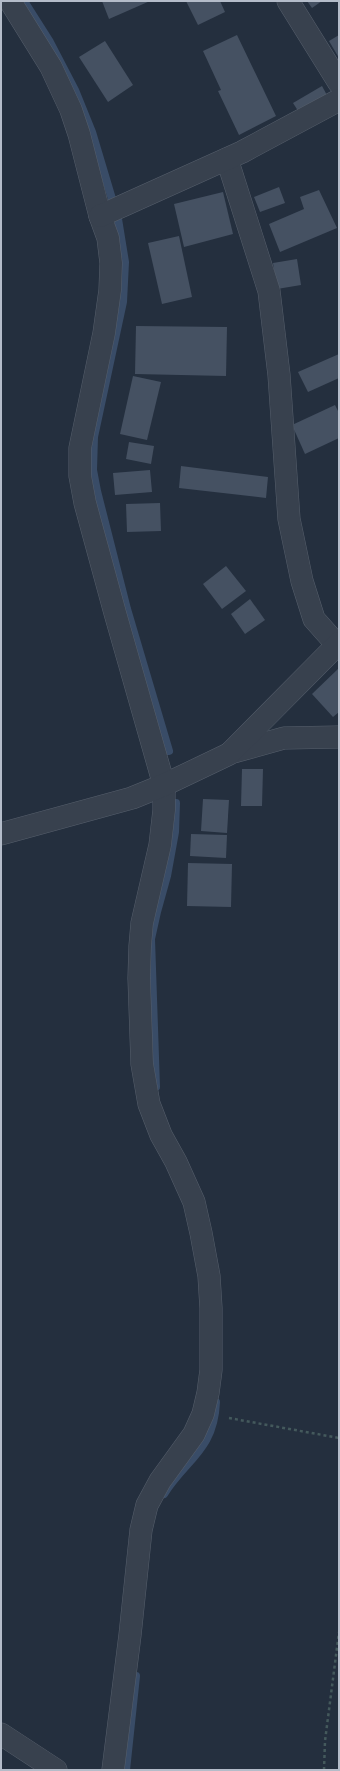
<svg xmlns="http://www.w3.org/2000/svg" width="340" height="1771" viewBox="0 0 340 1771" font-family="Signika,sans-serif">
<rect width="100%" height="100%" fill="#242f3e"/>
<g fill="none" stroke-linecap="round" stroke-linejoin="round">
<g stroke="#394c67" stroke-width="8">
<path d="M24,1l26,41 25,48 17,42 26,87 7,43 -2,40 -29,135 -1,33 4,21 30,118 42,142"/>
<path d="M156,1087l-5,-148 6,-27 10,-36 8,-44 1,-29"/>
<path d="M164,1494c22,-35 50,-44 52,-92"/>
<path d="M126,1770l10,-94"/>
</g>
</g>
<g fill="#455162">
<path d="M102,1h48l-41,18z"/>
<path d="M186,1h34l5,11 -27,13z"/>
<path d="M307,1h15l-10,7z"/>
<path d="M237,35l39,81 -37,19 -21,-44 3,-1 -18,-39z"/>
<path d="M339,35v23l-10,-17z"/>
<path d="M105,41l28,44 -25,17 -29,-45z"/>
<path d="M322,86l6,11 -28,17 -7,-11z"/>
<path d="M279,187l6,16 -25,9 -6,-15z"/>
<path d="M319,190l18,38 -57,24 -11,-28 35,-15 -4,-12z"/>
<path d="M223,192l10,42 -49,13 -10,-43z"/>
<path d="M179,236l13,61 -30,7 -14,-61z"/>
<path d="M297,259l4,26 -24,4 -4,-26z"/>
<path d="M136,326l91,1 -1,49 -91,-2z"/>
<path d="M339,354v24l-31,14 -10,-20z"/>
<path d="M133,376l28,6 -14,58 -27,-6z"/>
<path d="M335,405l4,8v25l-34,16 -13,-29z"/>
<path d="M129,442l25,4 -3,18 -25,-5z"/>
<path d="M181,466l87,11 -2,21 -87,-10z"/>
<path d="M150,470l2,22 -37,3 -2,-22z"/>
<path d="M160,503l1,28 -34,1 -1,-28z"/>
<path d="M226,566l20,25 -24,18 -19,-25z"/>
<path d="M250,599l15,21 -20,14 -14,-20z"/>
<path d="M339,668v44l-6,5 -21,-23z"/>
<path d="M242,769h21l-1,37h-21z"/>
<path d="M203,799l26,1 -2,33 -26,-2z"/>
<path d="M191,834l36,1 -1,23 -36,-2z"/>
<path d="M188,863l44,1 -1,43 -44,-1z"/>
</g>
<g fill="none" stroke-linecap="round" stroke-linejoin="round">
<defs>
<g id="minor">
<path d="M10,1l41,66 20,43 8,24 21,82 8,22 3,25 -1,27 -6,43 -24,115v28l5,27 30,110 49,172v25l-4,35 -18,78 -2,23 -1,32 3,86 7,40 12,31 15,27 18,40 7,31 8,43 2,32v62l-3,23 -5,21 -9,20 -34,47 -13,24 -6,25 -11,105 -17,135"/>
<path d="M288,1l51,82"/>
<path d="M227,159l42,132 10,84 10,144 13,62 12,38 23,26"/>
<path d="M100,216l142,-64 97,-52"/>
<path d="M230,753l54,-15 55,-1"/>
<path d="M1,834l131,-36 32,-13 65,-31 110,-111"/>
<path d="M1,1734l55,36"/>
</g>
</defs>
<use href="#minor" stroke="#565f6c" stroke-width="23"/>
<g stroke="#44595c" stroke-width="2.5" stroke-dasharray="3 3" stroke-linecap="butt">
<path d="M229,1418l110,20"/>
<path d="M324,1770l1,-29 14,-109"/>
</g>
<use href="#minor" stroke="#38414e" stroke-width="22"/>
</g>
<rect width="340" height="1771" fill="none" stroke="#b4bcc9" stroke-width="4"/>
</svg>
